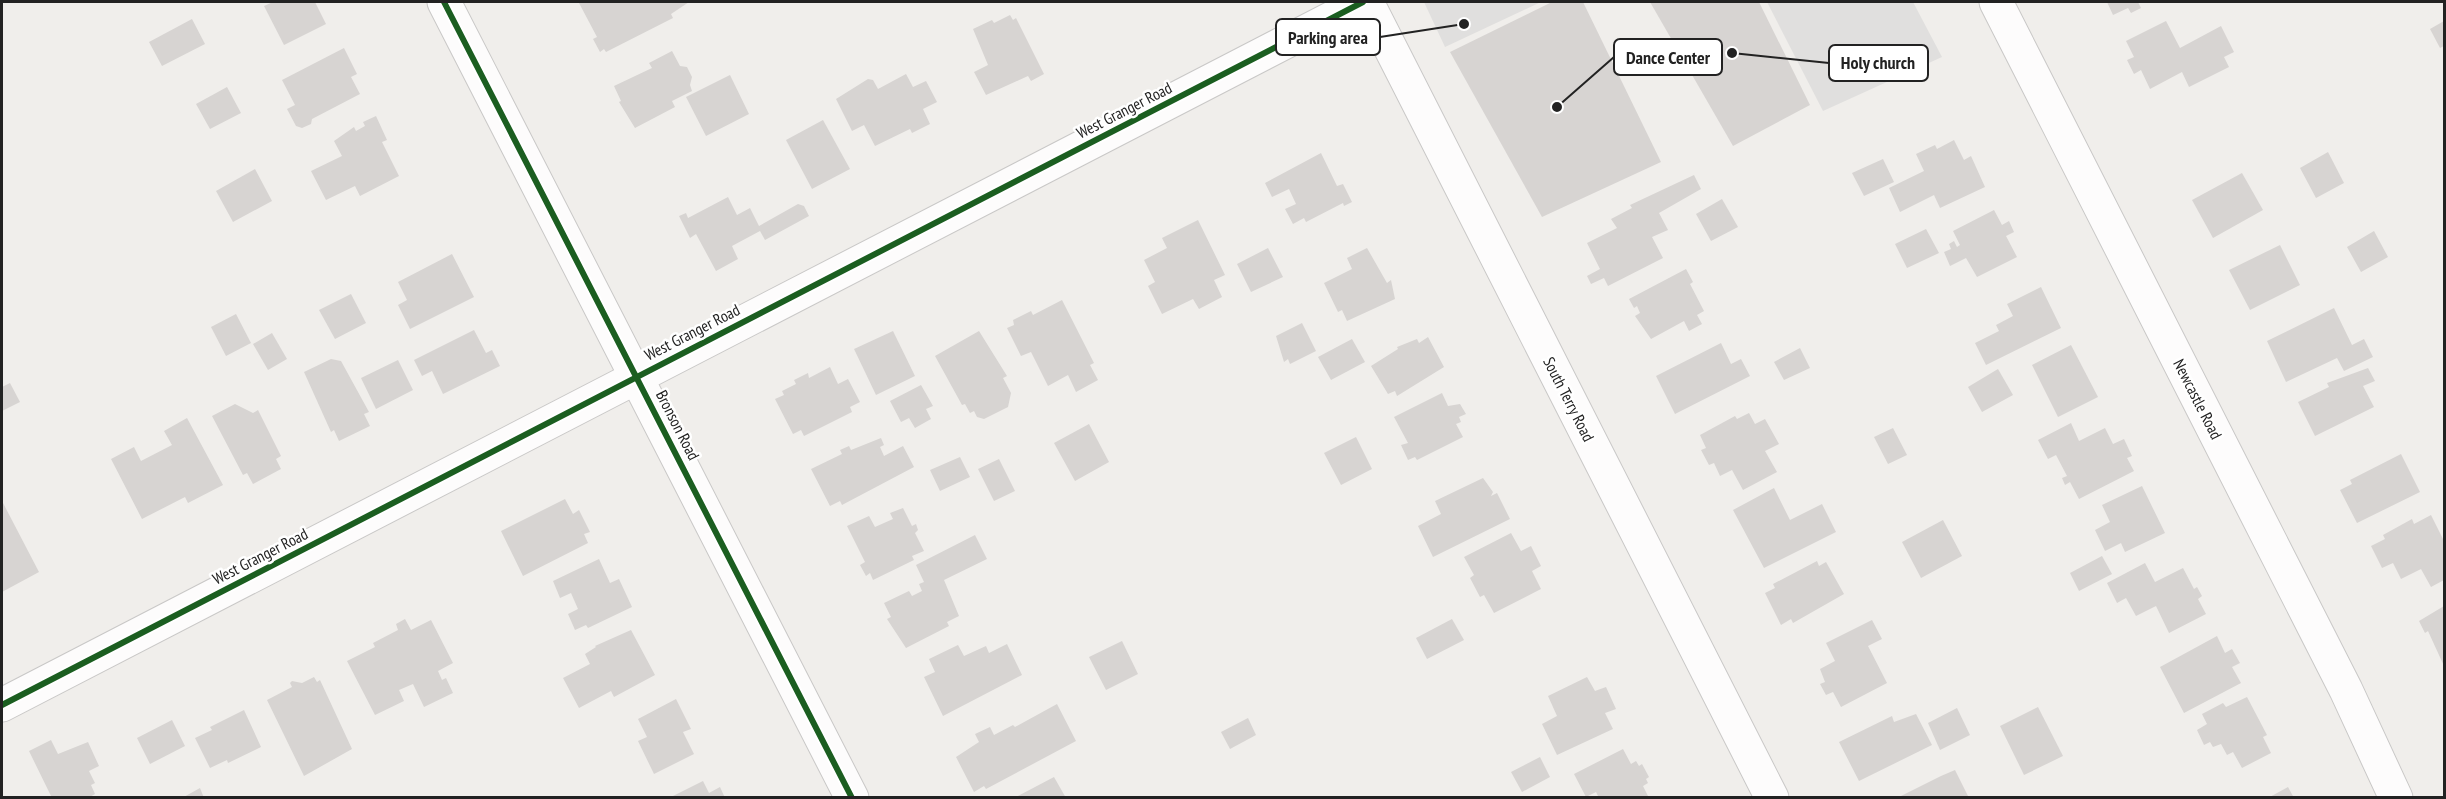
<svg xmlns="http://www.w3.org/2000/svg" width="2446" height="799" viewBox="0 0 2446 799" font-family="'PT Sans Narrow',sans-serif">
<rect width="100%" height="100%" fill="#f0eeeb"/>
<g fill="#e0dfde">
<path d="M1424,2h117l-96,45z"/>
<path d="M1767,2h146l29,55 -119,54z"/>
</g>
<g fill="#d7d4d2">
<path d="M273,2h42l11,22 -42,21 -20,-39z"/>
<path d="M582,2h107l-18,12 2,4 -67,34 -2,-3 -4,3 -7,-13 4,-2 -18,-34z"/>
<path d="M1552,2h31l78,160 -119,55 -92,-165z"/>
<path d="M1650,2h109l51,103 -77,41z"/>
<path d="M2107,2h31l3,6 -10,5 -3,-5 -15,7z"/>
<path d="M1010,15l3,5 3,-2 28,56 -13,7 -3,-5 -42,19 -12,-23 14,-7 -15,-36 19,-9 2,3z"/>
<path d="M192,19l13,25 -43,22 -13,-24z"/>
<path d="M2166,21l14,27 41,-22 13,26 -10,5 5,10 -40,20 -7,-15 -32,17 -9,-19 -7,4 -7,-14 7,-3 -8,-16z"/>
<path d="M2444,21v25l-4,2 -10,-19z"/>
<path d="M344,48l13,26 -6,3 9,17 -48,25 -1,5 -9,4 -6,-2 -9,-17 8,-4 -13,-25z"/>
<path d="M672,51l8,15 7,1 5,10 -2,8 2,6 -20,10 3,6 -40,21 -16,-26 2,-1 -7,-15 38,-18 -3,-5z"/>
<path d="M906,74l7,13 13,-6 11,21 -14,7 7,15 -18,9 -2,-4 -35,17 -11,-21 -12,6 -16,-32 32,-20 5,1 5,9z"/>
<path d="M730,75l19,39 -43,22 -20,-39z"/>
<path d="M227,87l14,26 -31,16 -14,-25z"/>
<path d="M376,116l11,24 -5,2 17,34 -39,20 -5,-10 -29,14 -15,-29 31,-15 -8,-15 20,-14 2,4 9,-5 -2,-4z"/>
<path d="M823,120l27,49 -38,20 -26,-49z"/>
<path d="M1954,140l10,20 7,-4 14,31 -45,21 -6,-13 -34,17 -11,-24 35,-17 -8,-17 19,-9 2,4z"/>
<path d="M2328,152l16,31 -28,15 -16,-30z"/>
<path d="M1321,153l16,33 6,-2 9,18 -8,4 -1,-3 -37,19 -2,-4 -11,6 -8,-15 11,-5 -7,-15 -17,8 -7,-14z"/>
<path d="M1883,159l11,23 -30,14 -12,-23z"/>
<path d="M255,169l17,32 -39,21 -17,-31z"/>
<path d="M2242,173l21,37 -50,28 -21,-38z"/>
<path d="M1694,175l7,14 -42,24 9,17 -16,7 11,21 -55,28 -4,-8 -13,6 -4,-8 13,-7 -13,-26 30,-15 -6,-9 21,-11 -2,-3z"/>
<path d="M728,197l9,18 13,-7 9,18 39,-22 6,2 5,10 -44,24 -5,-9 -28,15 6,13 -22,12 -20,-37 -6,4 -11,-22 7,-3 2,5z"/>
<path d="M1722,199l16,28 -27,14 -15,-27z"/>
<path d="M1994,210l8,15 7,-4 5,11 -8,4 11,21 -40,20 -11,-19 -16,8 -6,-14 7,-3 -2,-5 5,-3 3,6 3,-2 -7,-14z"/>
<path d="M1198,220l27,55 -11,5 8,17 -23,12 -6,-10 -31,15 -14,-28 7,-4 -11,-22 23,-12 -5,-10z"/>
<path d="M1926,229l13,24 -32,15 -12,-24z"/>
<path d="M2374,231l14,26 -27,15 -14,-25z"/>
<path d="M2280,245l20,40 -50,25 -21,-40z"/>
<path d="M1268,248l15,29 -32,15 -14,-28z"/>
<path d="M1367,248l20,35 4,-3 4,19 -48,22 -5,-11 -4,2 -14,-29 28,-14 -5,-11z"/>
<path d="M452,254l22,43 -64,32 -12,-24 9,-5 -9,-18z"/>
<path d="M1686,269l7,13 -3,2 14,27 -7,4 5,9 -13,7 -5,-10 -33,18 -16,-23 5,-3 -3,-7 -3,2 -5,-9z"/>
<path d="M2041,287l20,41 -75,37 -11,-22 24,-12 -3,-6 17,-9 -6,-12z"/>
<path d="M351,294l15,29 -31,16 -16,-29z"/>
<path d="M1062,300l32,63 -4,2 8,15 -22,12 -8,-17 -20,11 -17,-34 -10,4 -14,-28 7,-3 -1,-5 18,-9 2,4z"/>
<path d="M2334,308l18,37 12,-6 9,18 -29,14 -7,-13 -51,24 -19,-41z"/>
<path d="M236,314l15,29 -25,13 -15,-29z"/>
<path d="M1302,323l14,28 -26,13 -2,-5 -4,3 -8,-26z"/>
<path d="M474,330l12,23 6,-3 8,16 -57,28 -11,-23 -10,5 -8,-16z"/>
<path d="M893,331l22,45 -39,19 -22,-46z"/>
<path d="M979,331l28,45 -4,2 8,15 -3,14 -24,12 -7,-2 -3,-6 -4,2 -5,-9 -3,1 -27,-49z"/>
<path d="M272,333l15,26 -19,11 -15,-26z"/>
<path d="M1428,337l16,30 -47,29 -2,-5 -7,3 -17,-28 27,-17 -1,-2 20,-8 2,4z"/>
<path d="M1352,339l13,23 -34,18 -13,-23z"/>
<path d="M1721,343l10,21 10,-5 9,17 -75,38 -19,-38z"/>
<path d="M2071,345l27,52 -40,20 -26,-52z"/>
<path d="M1800,348l10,20 -26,12 -10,-18z"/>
<path d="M331,359l10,2 28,51 -5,2 6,12 -31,15 -5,-11 -3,2 -27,-60z"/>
<path d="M398,360l15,30 -37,19 -15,-31z"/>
<path d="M830,367l8,17 10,-5 12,23 -10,5 2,5 -48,24 -3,-6 -8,4 -18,-35 9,-4 -2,-4 14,-7 -2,-4 14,-7 1,5z"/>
<path d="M2368,368l7,13 -12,5 11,21 -59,29 -17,-34 31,-15 -2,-4z"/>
<path d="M1998,369l15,26 -31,17 -14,-25z"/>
<path d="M10,383l10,19 -18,9v-24z"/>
<path d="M921,385l12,21 -7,3 5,10 -16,9 -6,-10 -8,4 -11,-21z"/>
<path d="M1442,393l6,13 12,-2 6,10 -7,3 2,5 -5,2 7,13 -46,23 -2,-3 -7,3 -7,-15 7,-2 -14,-26z"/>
<path d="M235,404l18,9 5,-3 23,46 -5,3 5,10 -28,15 -6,-11 -4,2 -31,-59z"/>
<path d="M1749,413l6,11 10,-5 14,25 -14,7 12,21 -34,18 -11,-20 -12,6 -6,-13 -5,2 -8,-15 5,-2 -6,-13 35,-19 2,3z"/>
<path d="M187,418l36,67 -35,18 -3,-6 -43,22 -31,-60 23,-12 7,14 31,-16 -8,-14z"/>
<path d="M2071,423l8,18 26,-13 8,16 11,-5 8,17 -5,2 7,13 -55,28 -9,-17 -5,3 -3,-7 5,-2 -11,-21 -8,4 -10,-19z"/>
<path d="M1089,424l20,38 -34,19 -21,-38z"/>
<path d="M1893,428l14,27 -19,9 -14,-27z"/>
<path d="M1356,437l16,32 -31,16 -17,-32z"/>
<path d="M881,438l3,7 -4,2 4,9 19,-10 11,21 -72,38 -2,-4 -10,5 -19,-37 31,-15 -2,-4 9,-4 2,4z"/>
<path d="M2401,454l19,38 -63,31 -17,-33 12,-6 -2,-4z"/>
<path d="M960,457l10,20 -30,14 -10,-21z"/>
<path d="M999,459l16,32 -21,10 -16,-32z"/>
<path d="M1483,478l10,14 -2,4 6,-3 13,26 -77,38 -15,-31 23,-12 -6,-13z"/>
<path d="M2142,486l23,47 -40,19 -4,-9 -16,8 -10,-21 15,-8 -8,-17z"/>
<path d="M1774,488l16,32 32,-16 14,28 -72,36 -31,-58z"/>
<path d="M565,499l8,15 6,-4 11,22 -6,2 4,9 -65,33 -22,-45z"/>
<path d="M2,501l37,71 -37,20z"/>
<path d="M903,508l9,18 4,-2 2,6 -3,3 9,18 -12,5 2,4 -41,20 -3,-7 -4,3 -6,-11 5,-3 -18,-36 22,-10 6,11 18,-8 -3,-6z"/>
<path d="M2431,515l13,26v39l-13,7 -10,-18 -20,10 -8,-16 -11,5 -11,-22 14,-7 -2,-4 29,-16 2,5z"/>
<path d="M1943,520l19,36 -41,22 -19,-36z"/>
<path d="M1511,533l10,18 10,-5 10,20 -9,5 9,18 -47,24 -10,-18 -4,2 -10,-19 4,-3 -10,-18z"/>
<path d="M975,535l12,24 -43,21 15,36 -12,6 2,4 -43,22 -19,-29 4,-2 -7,-14 25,-12 3,5 10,-5 -3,-7 5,-2 -8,-17z"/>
<path d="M2102,556l10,18 -33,17 -9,-18z"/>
<path d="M599,559l11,24 9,-4 13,28 -44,21 -2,-3 -11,5 -7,-16 10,-5 -7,-16 -11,5 -7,-17z"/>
<path d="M1817,561l2,5 7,-4 18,32 -51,29 -2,-4 -10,6 -16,-32 10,-5 -2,-4z"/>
<path d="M2145,563l10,19 28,-14 11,21 3,-2 5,9 -4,3 8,15 -37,19 -13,-27 -20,10 -10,-18 -9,5 -10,-20z"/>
<path d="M2444,606v60l-16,-35 -3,2 -6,-12z"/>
<path d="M405,619l6,11 20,-10 22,43 -15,8 4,9 4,-2 7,15 -29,14 -11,-23 -14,6 5,11 -29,14 -28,-54 28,-14 -2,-4 25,-13 -2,-6z"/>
<path d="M1452,619l12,21 -37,19 -11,-21z"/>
<path d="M1872,620l10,19 -14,7 19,37 -46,24 -8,-15 -7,3 -6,-11 5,-2 -5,-13 15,-8 -9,-18z"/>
<path d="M631,630l24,45 -41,22 -3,-6 -32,17 -16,-30 27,-14 -5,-10 11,-7 -1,-1z"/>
<path d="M2217,636l8,17 7,-4 8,14 -8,4 9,16 -57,30 -24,-46z"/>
<path d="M1122,641l16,33 -32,16 -17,-33z"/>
<path d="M1007,644l15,31 -79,41 -19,-39 11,-5 -6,-13 29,-14 6,11 22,-10 3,7z"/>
<path d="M314,677l3,5 3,-2 32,69 -48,27 -37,-76 25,-13 -2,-4 2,-2 10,2z"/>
<path d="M1587,677l8,14 11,-4 10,22 -11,4 8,16 -56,26 -15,-31 15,-8 -9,-20z"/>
<path d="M2247,697l20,38 -4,2 8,16 -29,15 -9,-16 -6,3 -6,-11 -8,3 -3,-5 -6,3 -7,-15 10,-6 -5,-10 21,-11 3,4z"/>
<path d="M676,699l15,30 -8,3 11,22 -40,20 -16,-33 9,-4 -9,-18z"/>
<path d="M1057,704l19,37 -90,48 -2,-3 -10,6 -18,-35 23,-15 -4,-8 15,-7 4,8 19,-10 2,2z"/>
<path d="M2038,707l25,49 -39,19 -24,-49z"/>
<path d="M1957,708l13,27 -30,15 -12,-27z"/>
<path d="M244,710l17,37 -33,16 -1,-3 -17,8 -15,-30 17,-8 -2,-3z"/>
<path d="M1916,714l16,31 -73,36 -20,-39 53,-26 2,6z"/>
<path d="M1248,718l8,17 -26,14 -9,-17z"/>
<path d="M172,720l13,26 -35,18 -13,-26z"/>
<path d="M51,740l7,14 30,-12 11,24 -10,5 6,12 -4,2 4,9 -7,4h-36l-23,-47z"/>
<path d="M1623,749l8,15 5,-3 3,5 3,-2 7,13 -3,2 2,4 -5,3 6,12h-50l-3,-6 -10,5 -12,-23z"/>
<path d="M1540,757l10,20 -28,15 -11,-20z"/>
<path d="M1955,770l14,28h-72l44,-22z"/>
<path d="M1054,777l12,21h-52z"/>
<path d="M703,781l6,12 11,-6 5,11h-56z"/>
<path d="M2288,787l6,11h-26z"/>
<path d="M200,788l4,10h-22z"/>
</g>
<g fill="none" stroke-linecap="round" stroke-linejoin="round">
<defs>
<g id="minor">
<path d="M444,2l408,796"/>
<path d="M1996,2l350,688 50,108"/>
<path d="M2,705l1361,-703"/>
</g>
<path id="tertiary" d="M1367,2l405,796"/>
</defs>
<use href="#minor" stroke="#c9c8c7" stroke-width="35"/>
<use href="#tertiary" stroke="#c9c8c7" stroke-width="35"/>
<use href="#minor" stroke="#fdfcfc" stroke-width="33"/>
<use href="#tertiary" stroke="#fdfcfc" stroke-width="33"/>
<defs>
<g id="cycleway">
<path d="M444,2l408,796"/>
<path d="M2,705l1361,-703"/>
</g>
</defs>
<use href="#cycleway" stroke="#fff" stroke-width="10"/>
<use href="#cycleway" stroke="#1b5e20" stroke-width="6"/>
</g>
<g text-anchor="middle" stroke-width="5" stroke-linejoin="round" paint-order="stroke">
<g font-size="16" fill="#222" stroke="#fff">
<text transform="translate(1124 110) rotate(-27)" y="6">West Granger Road</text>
<text transform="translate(692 332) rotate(-27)" y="6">West Granger Road</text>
<text transform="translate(1569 399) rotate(63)" y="6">South Terry Road</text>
<text transform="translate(2198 399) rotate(63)" y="6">Newcastle Road</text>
<text transform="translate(678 425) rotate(63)" y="6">Bronson Road</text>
<text transform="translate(260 556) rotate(-27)" y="6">West Granger Road</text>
</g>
</g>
<path fill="none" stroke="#222" stroke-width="2" d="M1464 24L1380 37M1557 107L1614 57M1732 53L1829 63"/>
<g fill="#222" stroke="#fff" stroke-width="2">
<circle cx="1464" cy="24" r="6"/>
<circle cx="1557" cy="107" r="6"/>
<circle cx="1732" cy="53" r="6"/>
</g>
<g fill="#fff" stroke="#222" stroke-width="2">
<rect x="1276" y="19" width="104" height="36" rx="6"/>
<rect x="1614" y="39" width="108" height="36" rx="6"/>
<rect x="1829" y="45" width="99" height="36" rx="6"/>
</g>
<g font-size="18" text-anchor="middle" font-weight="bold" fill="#222">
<text x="1328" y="44">Parking area</text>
<text x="1668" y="64">Dance Center</text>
<text x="1878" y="69">Holy church</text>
</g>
<rect width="2446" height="799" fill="none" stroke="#222222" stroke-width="6"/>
</svg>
